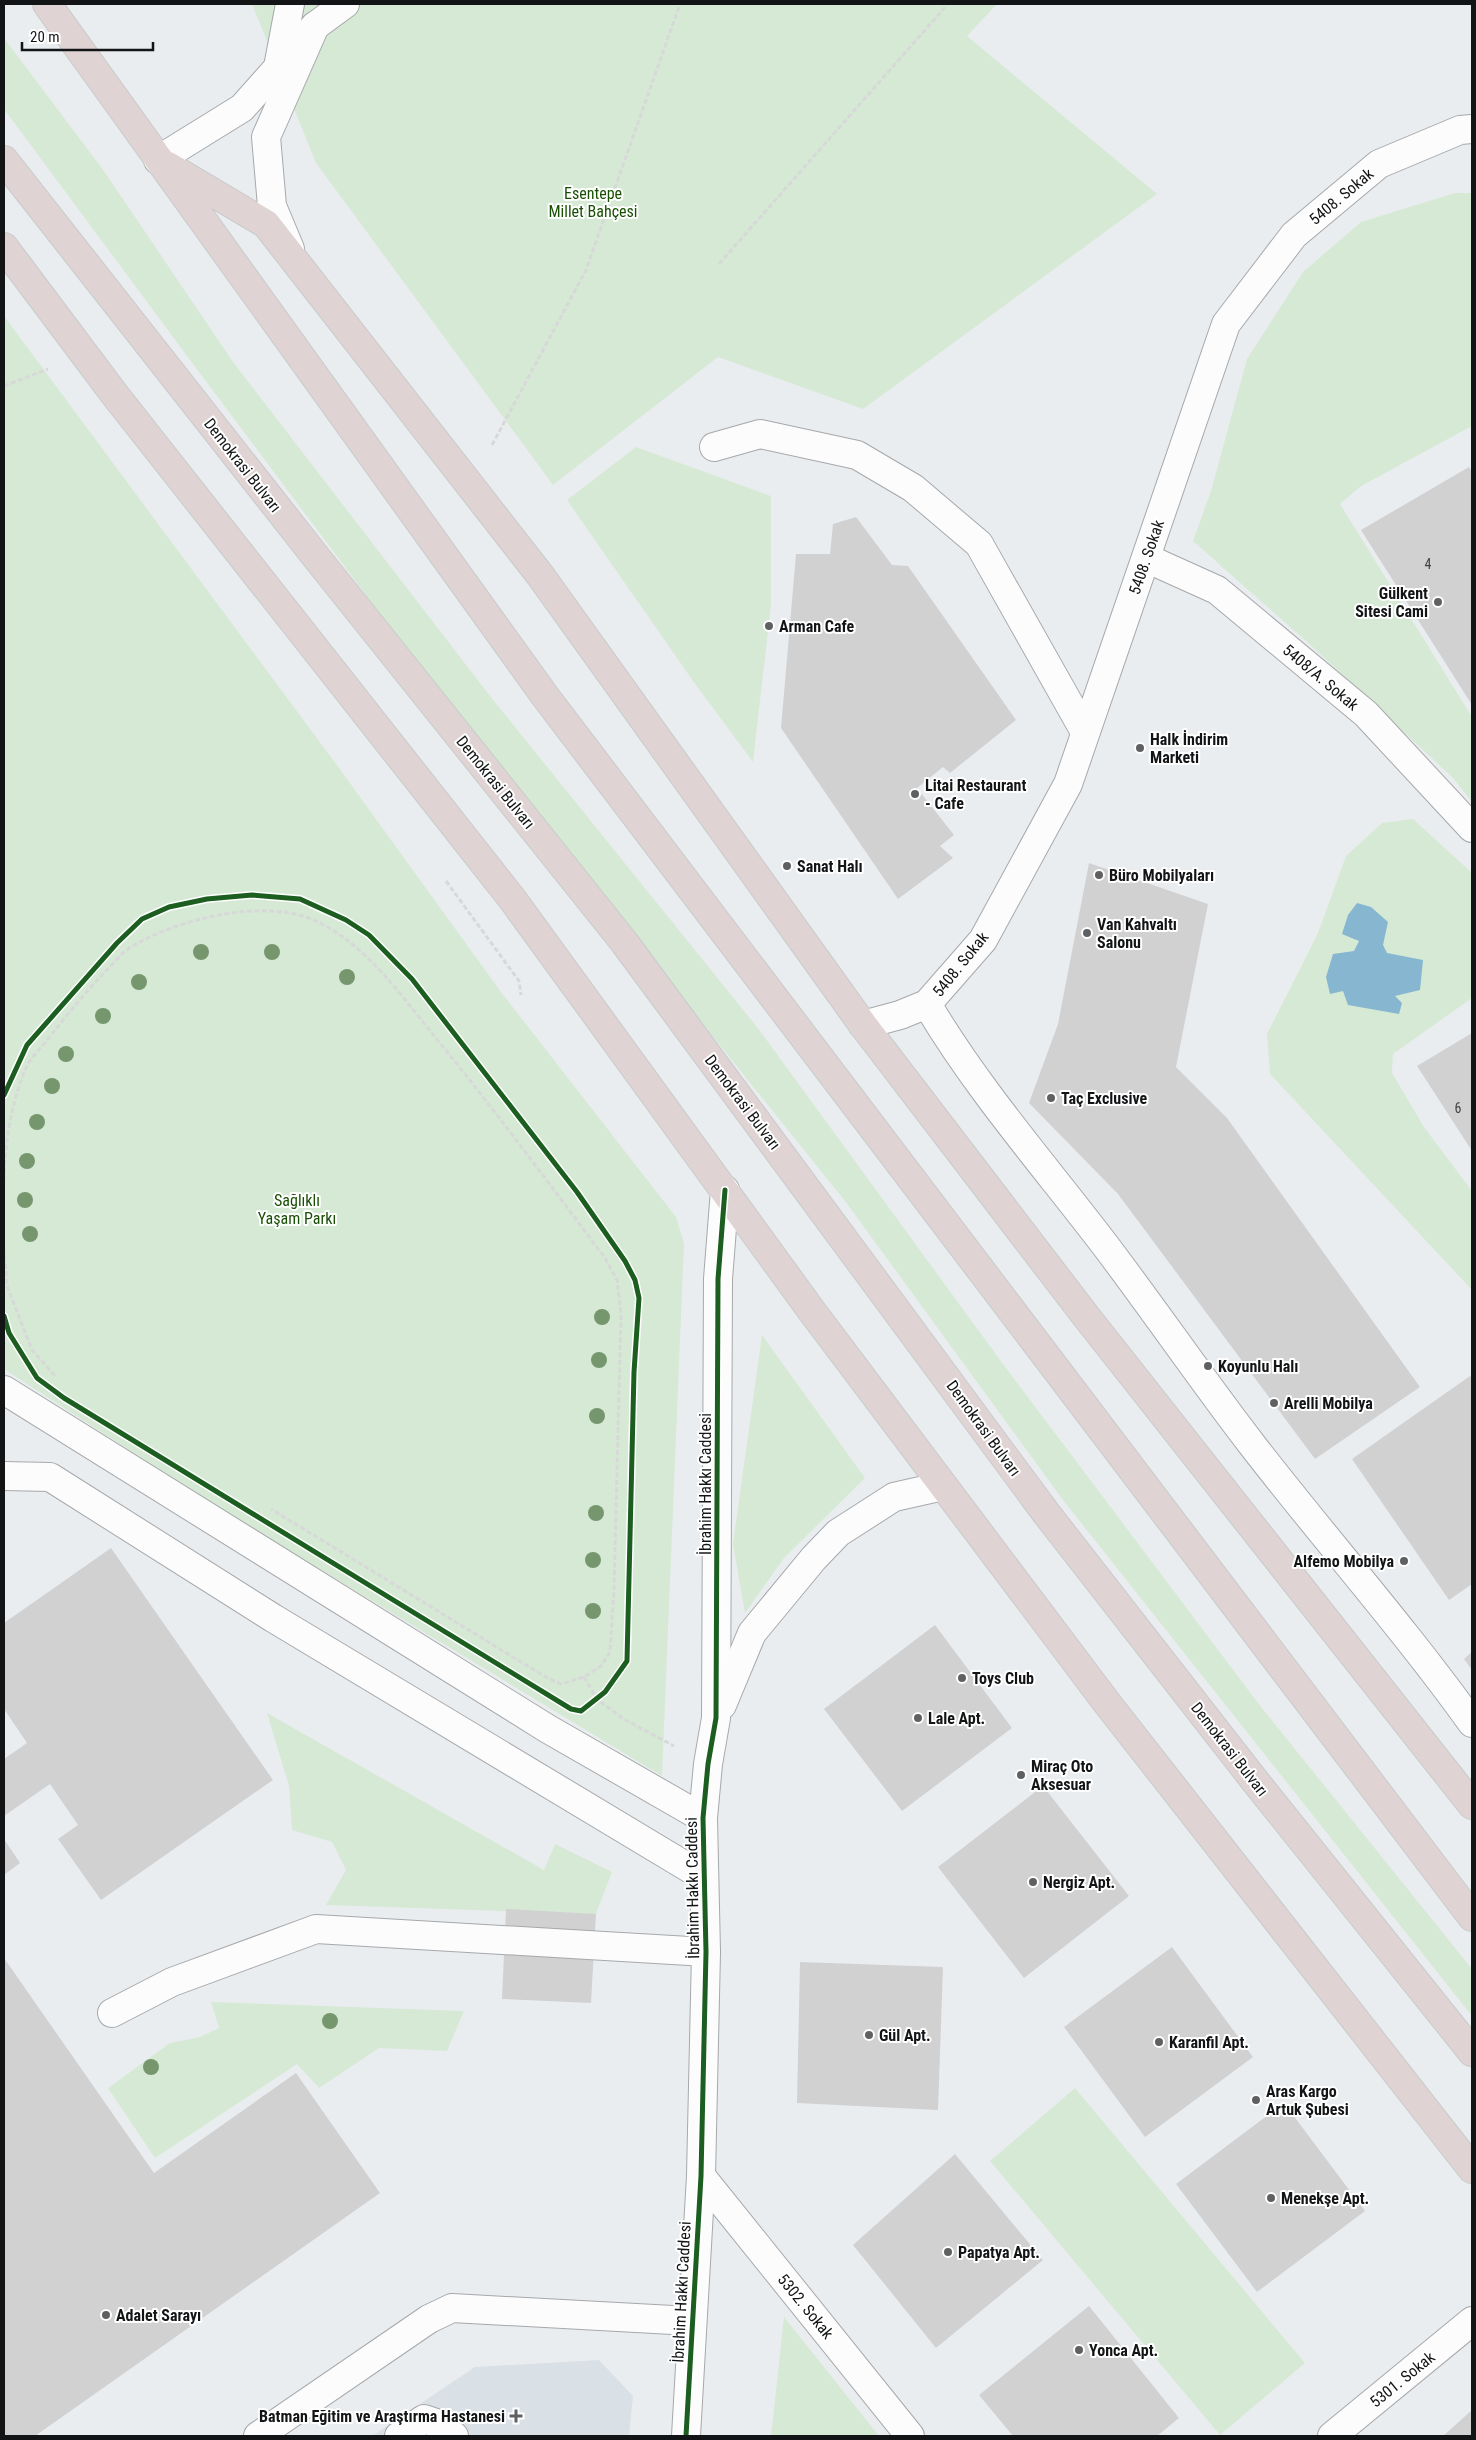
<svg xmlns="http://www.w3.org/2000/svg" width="1476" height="2440" viewBox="0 0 1476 2440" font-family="'Roboto Condensed',sans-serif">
<rect width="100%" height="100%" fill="#eaedf0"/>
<path fill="#d9e0e6" d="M599,2360l34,36 -4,40h-257l103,-69z"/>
<g fill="#d6e9d5">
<path d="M252,4h745l-30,32 190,158 -294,215 -145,-52 -165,128 -237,-322z"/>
<path d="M4,38l100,133 129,191 257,334 267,331 246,337 255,339 214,266v47l-409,-516 -218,-299 -372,-463 -280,-374 -189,-255z"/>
<path d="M1455,193h17v233l-111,60 -21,18 132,213v85l-20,-25 -146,-136 -113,-100 18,-50 36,-132 56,-87 58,-50z"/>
<path d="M4,316l335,452 162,224 175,225 8,27 -22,532 -450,-272 -208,-135z"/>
<path d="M636,447l135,49v109l-18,157 -60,-81 -126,-181z"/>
<path d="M1413,819l59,54v125l-79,56 -1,19 32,54 48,64v99l-202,-216 -3,-40 51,-101 28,-77 36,-33z"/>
<path d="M762,1335l103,143 -81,80 -39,55 -12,-69z"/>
<path d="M267,1713l277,157 11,-26 57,28 -16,42 -270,-9 20,-35 -14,-28 -40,-12 -3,-44z"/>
<path d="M211,2002l253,9 -17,40 -68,-3 -60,40 -22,-24 -142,94 -47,-70 62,-45 30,-6 19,-9z"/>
<path d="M1075,2088l230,275 -85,72 -230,-274z"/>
<path d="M784,2317l95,119h-108z"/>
</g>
<path fill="#86b6d0" d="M1357,903l14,4 17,15 -5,23 4,8 36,7 -3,30 -25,6 7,7 -3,11 -51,-9 -5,-14 -13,3 -4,-17 7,-23 21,-3 5,-10 -17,-7 6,-19z"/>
<g fill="#d1d1d2">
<path d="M1469,467l3,5v233l-111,-175z"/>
<path d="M856,517l36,48 16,1 108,154 -66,53 -7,-6 -26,21 37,47 -14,11 13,12 -55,41 -117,-171 15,-174h34l3,-30z"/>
<path d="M1089,863l119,41 -32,163 51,51 193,269 -105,72 -197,-265 -89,-91 29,-79z"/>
<path d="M1472,1033v118l-55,-85z"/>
<path d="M1470,1376l2,2v206l-23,16 -97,-141z"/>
<path d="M111,1548l162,232 -172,120 -43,-61 20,-14 -28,-41 -46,32v-57l23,-16 -23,-34v-86z"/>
<path d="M935,1625l77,103 -110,83 -78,-102z"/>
<path d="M1472,1652v18l-8,-11z"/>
<path d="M1043,1786l86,110 -105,82 -86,-111z"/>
<path d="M4,1839l16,24 -16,12z"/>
<path d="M506,1909l90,5 -5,89 -89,-4z"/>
<path d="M1172,1947l81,110 -108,80 -81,-110z"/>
<path d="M4,1958l150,215 142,-100 84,120 -345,243h-31z"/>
<path d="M800,1962l143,5 -5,143 -141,-7z"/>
<path d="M1284,2103l81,108 -108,81 -81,-108z"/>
<path d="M955,2154l88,106 -107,88 -83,-103z"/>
<path d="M1089,2306l90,112 -22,18h-144l-34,-41z"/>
<path d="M1472,2410v26h-29z"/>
</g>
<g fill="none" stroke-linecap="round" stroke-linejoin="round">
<defs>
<g id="minor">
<path d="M278,67l12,-63"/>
<path d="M158,160l84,-52 73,-82 30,-22"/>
<path d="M290,249l-18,-43 -6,-69 49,-111"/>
<path d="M714,447l46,-13 97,21 56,33 66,56 106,188"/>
<path d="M1146,558l71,32 149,124 106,114"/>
<path d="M927,1004c51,86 117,161 178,241 50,66 97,135 148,201 72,93 150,181 219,277"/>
<path d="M863,1025l37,-10 27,-11 56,-64 85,-156 158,-460 68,-89 85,-71 81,-34 12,-1"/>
<path d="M4,1390l544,339 155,89"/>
<path d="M4,1476l46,1 223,141 431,259"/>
<path d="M722,1705l30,-72 62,-75 24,-25 56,-36 49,-11"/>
<path d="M112,2013l60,-31 144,-53 390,23"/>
<path d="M701,2176l209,260"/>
<path d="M258,2436l171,-117 23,-11 239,13"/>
<path d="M399,2436l25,-17 18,6 12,11"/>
<path d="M686,2436l15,-260 5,-224 -3,-134 5,-54 8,-46 2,-439 7,-89"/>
<path d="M1332,2436l140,-115"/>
</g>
<g id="highway">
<path d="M47,4l498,692 927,1221"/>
<path d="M4,160l312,397 308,385 422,571 209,268 217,271"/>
<path d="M168,166l98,58 274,351 323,450 222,290 387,490"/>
<path d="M4,247l111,148 398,505 298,410 296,393 365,466"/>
</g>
</defs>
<use href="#minor" stroke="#a6a8aa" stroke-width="30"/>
<use href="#highway" stroke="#c8cacb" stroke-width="30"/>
<g stroke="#d7d8d8" stroke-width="3" stroke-dasharray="5 2.5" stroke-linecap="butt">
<path d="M719,264l229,-260"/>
<path d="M4,386l44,-17"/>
<path d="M492,445l94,-175 94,-266"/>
<path d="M446,881l73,100 2,14"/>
<path d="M4,1180c1,-36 7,-78 22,-112 4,-10 15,-20 22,-29 19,-24 38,-48 60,-70 7,-7 14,-17 23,-22 46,-28 134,-50 185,-26 53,25 88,79 124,122 57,70 111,143 165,215l12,22 4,34 -7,276 -4,62 -9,14 -17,11 -23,7 -17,-8 -273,-167"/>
<path d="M4,1249l3,37 25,64 23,26"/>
<path d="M584,1677l13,22 25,19 52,28"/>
</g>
<use href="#minor" stroke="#fcfcfd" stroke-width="28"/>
<use href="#highway" stroke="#dfd4d3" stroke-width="28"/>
<defs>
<g id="cycleway">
<path d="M4,1095l23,-50 90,-102 25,-24 27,-12 38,-8 45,-4 48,4 46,21 23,15 43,44 165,213 48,69 10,19 4,18 -5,74 -7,289 -22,31 -24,19 -10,-2 -507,-311 -27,-20 -28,-45 -5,-17"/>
<path d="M686,2436l15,-260 5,-224 -3,-134 5,-54 8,-46 2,-439 7,-89"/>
</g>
</defs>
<use href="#cycleway" stroke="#fff" stroke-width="8"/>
<use href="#cycleway" stroke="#1b5e20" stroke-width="5"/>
</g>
<g fill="#76966e">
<circle cx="201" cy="952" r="8"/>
<circle cx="272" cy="952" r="8"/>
<circle cx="347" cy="977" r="8"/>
<circle cx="139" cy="982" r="8"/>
<circle cx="103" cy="1016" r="8"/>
<circle cx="66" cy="1054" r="8"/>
<circle cx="52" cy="1086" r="8"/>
<circle cx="37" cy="1122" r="8"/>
<circle cx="27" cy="1161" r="8"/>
<circle cx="25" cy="1200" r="8"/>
<circle cx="30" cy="1234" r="8"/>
<circle cx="602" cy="1317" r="8"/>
<circle cx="599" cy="1360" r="8"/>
<circle cx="597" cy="1416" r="8"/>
<circle cx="596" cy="1513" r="8"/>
<circle cx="593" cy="1560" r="8"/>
<circle cx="593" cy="1611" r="8"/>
<circle cx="330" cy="2021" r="8"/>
<circle cx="151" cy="2067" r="8"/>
</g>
<g fill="#5e6062" stroke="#fff" stroke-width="2">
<circle cx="1438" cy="602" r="5"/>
<circle cx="769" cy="626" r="5"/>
<circle cx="1140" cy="748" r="5"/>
<circle cx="915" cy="794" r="5"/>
<circle cx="787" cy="866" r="5"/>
<circle cx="1099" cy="875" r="5"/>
<circle cx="1087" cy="933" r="5"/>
<circle cx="1051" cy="1098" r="5"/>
<circle cx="1208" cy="1366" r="5"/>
<circle cx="1274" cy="1403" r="5"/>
<circle cx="1404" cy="1561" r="5"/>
<circle cx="962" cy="1678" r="5"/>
<circle cx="918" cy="1718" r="5"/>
<circle cx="1021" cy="1775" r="5"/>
<circle cx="1033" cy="1882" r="5"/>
<circle cx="869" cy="2035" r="5"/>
<circle cx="1159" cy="2042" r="5"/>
<circle cx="1256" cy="2100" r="5"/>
<circle cx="1271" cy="2198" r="5"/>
<circle cx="948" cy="2252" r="5"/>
<circle cx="106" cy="2315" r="5"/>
<circle cx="1079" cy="2350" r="5"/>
<path d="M513.5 2408.5h5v5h5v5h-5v5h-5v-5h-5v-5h5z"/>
</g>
<g text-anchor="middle" stroke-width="4" stroke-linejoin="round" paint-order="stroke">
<g font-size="14" fill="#424344">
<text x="1428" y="569">4</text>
<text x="1458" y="1113">6</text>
</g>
<g font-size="16" fill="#174f03" stroke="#fff">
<text x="593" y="199">Esentepe<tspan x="593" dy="18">Millet Bahçesi</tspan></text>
<text x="297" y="1206">Sağlıklı<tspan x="297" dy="18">Yaşam Parkı</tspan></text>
</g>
<g font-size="16" fill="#121415" stroke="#fff">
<text transform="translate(1341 196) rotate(-40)" y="6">5408. Sokak</text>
<text transform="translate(243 465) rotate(52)" y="6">Demokrasi Bulvarı</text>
<text transform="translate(1146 557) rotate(-71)" y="6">5408. Sokak</text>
<text transform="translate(1321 677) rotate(40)" y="6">5408/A. Sokak</text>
<text transform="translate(496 782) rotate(51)" y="6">Demokrasi Bulvarı</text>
<text transform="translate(960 964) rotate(-51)" y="6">5408. Sokak</text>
<text transform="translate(743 1102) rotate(53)" y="6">Demokrasi Bulvarı</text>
<text transform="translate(984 1428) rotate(54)" y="6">Demokrasi Bulvarı</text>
<text transform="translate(705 1484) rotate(-90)" y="6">İbrahim Hakkı Caddesi</text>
<text transform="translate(1230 1749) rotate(52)" y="6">Demokrasi Bulvarı</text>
<text transform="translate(692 1888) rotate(-91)" y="6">İbrahim Hakkı Caddesi</text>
<text transform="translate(681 2292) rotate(-87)" y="6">İbrahim Hakkı Caddesi</text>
<text transform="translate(806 2306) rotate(51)" y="6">5302. Sokak</text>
<text transform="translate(1402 2379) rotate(-39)" y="6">5301. Sokak</text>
</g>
<g font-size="16" font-weight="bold" fill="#121415" stroke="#fff" text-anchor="start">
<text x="1428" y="599" text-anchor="end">Gülkent<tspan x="1428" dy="18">Sitesi Cami</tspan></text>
<text x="779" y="632">Arman Cafe</text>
<text x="1150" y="745">Halk İndirim<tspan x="1150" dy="18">Marketi</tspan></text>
<text x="925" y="791">Litai Restaurant<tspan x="925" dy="18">- Cafe</tspan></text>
<text x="797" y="872">Sanat Halı</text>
<text x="1109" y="881">Büro Mobilyaları</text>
<text x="1097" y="930">Van Kahvaltı<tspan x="1097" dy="18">Salonu</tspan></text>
<text x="1061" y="1104">Taç Exclusive</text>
<text x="1218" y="1372">Koyunlu Halı</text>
<text x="1284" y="1409">Arelli Mobilya</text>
<text x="1394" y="1567" text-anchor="end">Alfemo Mobilya</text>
<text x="972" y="1684">Toys Club</text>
<text x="928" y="1724">Lale Apt.</text>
<text x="1031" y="1772">Miraç Oto<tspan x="1031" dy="18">Aksesuar</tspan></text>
<text x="1043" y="1888">Nergiz Apt.</text>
<text x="879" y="2041">Gül Apt.</text>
<text x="1169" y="2048">Karanfil Apt.</text>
<text x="1266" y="2097">Aras Kargo<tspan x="1266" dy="18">Artuk Şubesi</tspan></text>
<text x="1281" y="2204">Menekşe Apt.</text>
<text x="958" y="2258">Papatya Apt.</text>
<text x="116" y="2321">Adalet Sarayı</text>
<text x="1089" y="2356">Yonca Apt.</text>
<text x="505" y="2422" text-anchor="end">Batman Eğitim ve Araştırma Hastanesi</text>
</g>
</g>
<rect width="1476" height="2440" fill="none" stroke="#121415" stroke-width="10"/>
<path d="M22 42v8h131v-8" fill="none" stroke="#121415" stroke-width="2.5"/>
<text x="30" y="42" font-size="15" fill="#121415" stroke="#ffffff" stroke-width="4" paint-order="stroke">20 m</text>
</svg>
